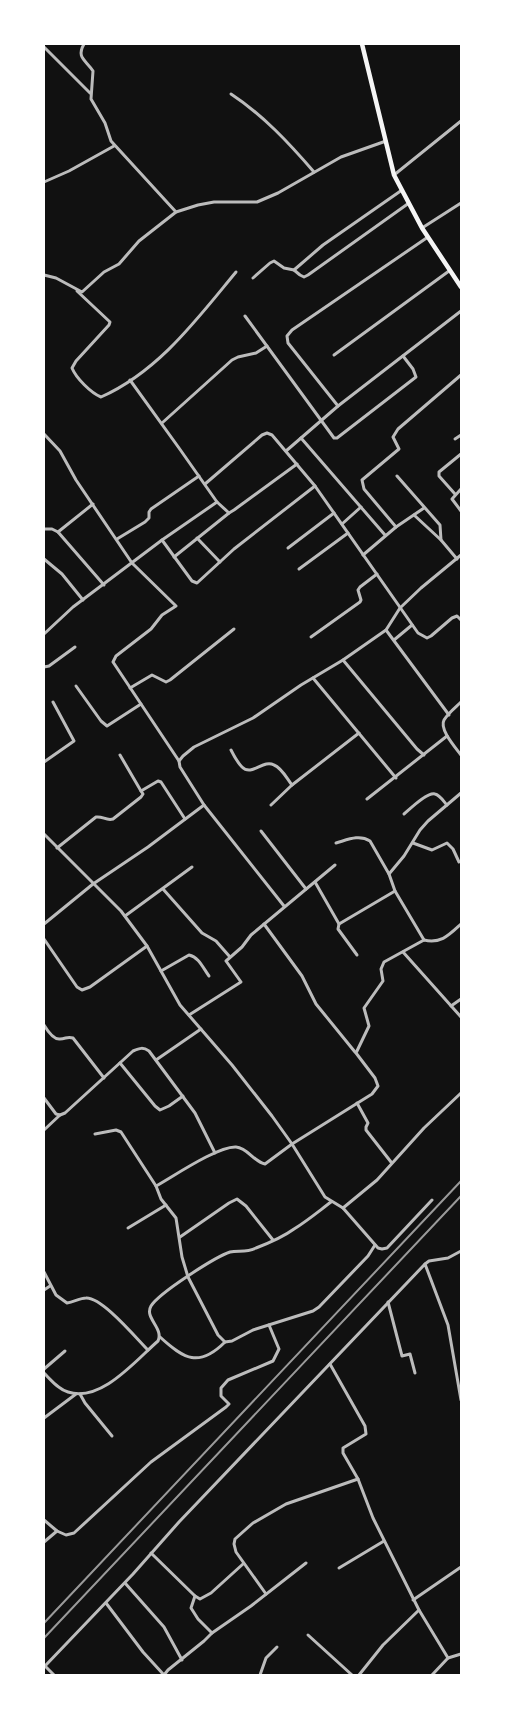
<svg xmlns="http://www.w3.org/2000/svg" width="505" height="1719" viewBox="0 0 505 1719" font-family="Overpass,sans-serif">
<rect width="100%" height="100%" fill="#111"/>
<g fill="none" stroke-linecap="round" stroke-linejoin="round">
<g stroke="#bcbcbc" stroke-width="3">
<path d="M84,44c-8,14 2,16 9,27l-2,28 14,24 6,18 65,71"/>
<path d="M44,47l46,46"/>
<path d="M231,94c32,21 58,49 83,78"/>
<path d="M394,175l67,-54"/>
<path d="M44,182l25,-11 45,-25"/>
<path d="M422,228l39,-25"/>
<path d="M294,270l29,-25 79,-55"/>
<path d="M44,275l12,3 26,14 22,-20 15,-8 20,-23 37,-29 22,-7 16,-3h43l21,-9 63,-36 45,-16"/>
<path d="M253,278l17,-15 4,-2 10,7 10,2 6,5 4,2 4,-2 101,-72"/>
<path d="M77,291l33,31 -1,3 -33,36 -4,7c4,10 19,25 29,29 58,-26 96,-78 135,-125"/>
<path d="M245,316l89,122h3l79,-61 -3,-8 -10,-13"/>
<path d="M334,355l115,-84"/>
<path d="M338,406l-50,-63 -1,-7 5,-6 136,-93"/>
<path d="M162,423l70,-63 6,-3 18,-4 11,-7"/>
<path d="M44,434l16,17 16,29 56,83 44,43 -14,9 -11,14 -35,27 -3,6 66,99"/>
<path d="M301,438l84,97"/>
<path d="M455,439l6,-4"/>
<path d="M286,451l52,-45 123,-95"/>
<path d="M397,476l43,49 1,15"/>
<path d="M205,484l57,-49 5,-2 5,2 43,51 103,147 9,5 4,-2 21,-18 5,-2 4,4"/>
<path d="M461,489l-9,10 9,12"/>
<path d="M455,494l-16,-18v-4l22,-18"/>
<path d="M217,502l12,11 5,-3 63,-46"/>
<path d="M414,515l27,25 16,19"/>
<path d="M342,524l19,-17"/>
<path d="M396,527l-32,-38 -2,-9 37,-31 -6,-12 5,-8 63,-54"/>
<path d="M44,529h8l6,3 46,53"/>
<path d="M58,532l35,-28"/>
<path d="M197,538l23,24"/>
<path d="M117,539l28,-17 4,-4v-6l2,-3 48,-33"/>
<path d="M162,540l30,41 5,2 37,-34 81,-63"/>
<path d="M288,548l46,-35"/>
<path d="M363,555l33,-28 28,-19"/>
<path d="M174,557l55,-44"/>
<path d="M44,559l18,15 21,26"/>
<path d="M299,569l49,-36"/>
<path d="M386,630l63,85"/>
<path d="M44,634l29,-27 89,-67 55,-38 -38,-54 -49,-68"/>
<path d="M311,637l49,-35 1,-2 -3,-10 2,-3 17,-13"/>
<path d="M394,640l18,-15"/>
<path d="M343,660l74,89 7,6"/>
<path d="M44,667l5,-1 26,-19"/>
<path d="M313,678l83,100"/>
<path d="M76,686l25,35 6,5 34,-22"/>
<path d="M130,688l22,-13 14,7 4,-2 64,-51"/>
<path d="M461,702c-5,5 -13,11 -17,18 -5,9 11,27 17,35"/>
<path d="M231,750c3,6 6,12 11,17 10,10 21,-8 32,-2 8,3 13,14 18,20"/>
<path d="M44,762l30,-21 -21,-39"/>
<path d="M141,791l17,-10 3,1 24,37"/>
<path d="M367,799l80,-63"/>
<path d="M204,805l80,101"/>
<path d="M271,805l21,-20 67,-52"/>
<path d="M404,814c6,-5 23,-22 31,-20 5,1 9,8 12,11"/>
<path d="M261,831l45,58"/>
<path d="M44,834l77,77 26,35 33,59 52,60 40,51 20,28 33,53 18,11 35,40 4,1 5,-1 45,-48"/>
<path d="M336,843c11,-3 23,-9 34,-2l19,33 6,17 29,49"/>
<path d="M413,843l19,7 15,-7 6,6 6,13"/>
<path d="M57,848l39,-31c7,-1 10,4 17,2l28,-22 2,-3 -2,-3 -21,-36"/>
<path d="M389,874l15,-18 16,-26 8,-9 33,-28"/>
<path d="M315,882l24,42"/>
<path d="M163,889l39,44 14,8 14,16"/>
<path d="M125,916l67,-49"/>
<path d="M44,924l49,-40 55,-37 56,-42 -24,-38 -1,-6 4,-5 11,-9 59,-29 48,-33 42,-25 43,-30 14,-22 21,-20 40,-33"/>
<path d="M264,924l38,52 14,28 39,48"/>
<path d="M44,939l33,48 5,3 8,-3 57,-41"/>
<path d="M403,952l58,65"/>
<path d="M357,955l-19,-26 1,-5 56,-33"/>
<path d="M161,971l28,-16c10,2 14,13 20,21"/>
<path d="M451,1006l10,-7"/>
<path d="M189,1015l52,-33 -15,-21 16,-14 9,-12 84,-70"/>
<path d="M44,1025c3,5 9,15 16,14 6,0 7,-3 13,-1l31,40"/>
<path d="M156,1060l45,-31"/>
<path d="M120,1063l35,43 5,4 9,-4 14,-10"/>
<path d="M44,1098l12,16 4,1 5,-2 68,-62c7,-3 10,-4 16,0l46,62 20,40"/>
<path d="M357,1103l11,20 -2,4v3l25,32"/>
<path d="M44,1130l16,-15"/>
<path d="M95,1134l21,-4 5,2 35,54 5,13 15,19 6,39 6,20 30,58 7,7 7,-1 21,-11 60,-19 6,-4 49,-51 7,-11"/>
<path d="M156,1186c18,-10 62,-40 80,-39 12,1 18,15 29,17l27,-20 80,-50 6,-8 -3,-8 -19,-25 13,-27 -5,-18 19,-27 -2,-12 3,-7 40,-22c17,4 25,-5 37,-16"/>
<path d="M343,1208l34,-28 47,-52 37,-35"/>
<path d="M128,1228l38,-23"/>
<path d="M180,1237l49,-34 8,-4 9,7 27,34"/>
<path d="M425,1264l4,-3 19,-3 13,-7"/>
<path d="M44,1272l12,23 11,8c7,-1 13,-5 19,-5 16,-1 50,40 62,52"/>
<path d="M44,1290l6,-4"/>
<path d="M388,1302l14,54 8,-2 5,19"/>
<path d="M160,1337c24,22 39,31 65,5"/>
<path d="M330,1364l35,62 1,8 -23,14v5l15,26 15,39 46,92 29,48 13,-4"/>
<path d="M44,1369l21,-18"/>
<path d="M44,1373c7,7 14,16 24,19 33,11 68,-32 90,-51 6,-13 -14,-23 -7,-35 8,-13 64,-49 79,-54 8,-2 16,1 26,-4 13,-5 27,-11 38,-19 13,-8 25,-18 37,-27"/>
<path d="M80,1394l5,9 27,33"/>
<path d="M44,1418l32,-24"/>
<path d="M44,1520l13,11 9,4 8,-2 77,-71 75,-55 3,-3 -8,-8v-8l7,-8 45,-19 6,-12 -10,-24"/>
<path d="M44,1542l13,-11"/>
<path d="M151,1553l44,43 5,3 11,-6 32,-29"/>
<path d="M339,1568l45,-27"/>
<path d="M125,1583l39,44 18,33"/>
<path d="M266,1594l-30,-42 -2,-8 1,-5 18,-16 33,-19 72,-25"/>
<path d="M195,1596l-4,12 7,11 14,14"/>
<path d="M413,1600l48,-33"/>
<path d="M106,1603l37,49 21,23"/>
<path d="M308,1635l44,40"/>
<path d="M44,1665l10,10"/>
<path d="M45,1666l88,-92 46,-52 246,-258 23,61 13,75"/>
<path d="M164,1675l4,-5 36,-29 8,-8 39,-27 55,-43"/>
<path d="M260,1675l6,-17 11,-11"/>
<path d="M359,1675l24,-30 36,-35"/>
<path d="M432,1675l16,-17"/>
</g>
<path stroke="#f5f5f5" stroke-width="4.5" d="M362,44l32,131 28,53 39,59"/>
<g stroke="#9a9a9a" stroke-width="2">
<path d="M44,1623l417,-442"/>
<path d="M44,1638l417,-442"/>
</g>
</g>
<rect width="505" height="1719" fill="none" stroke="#ffffff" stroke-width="90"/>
</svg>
